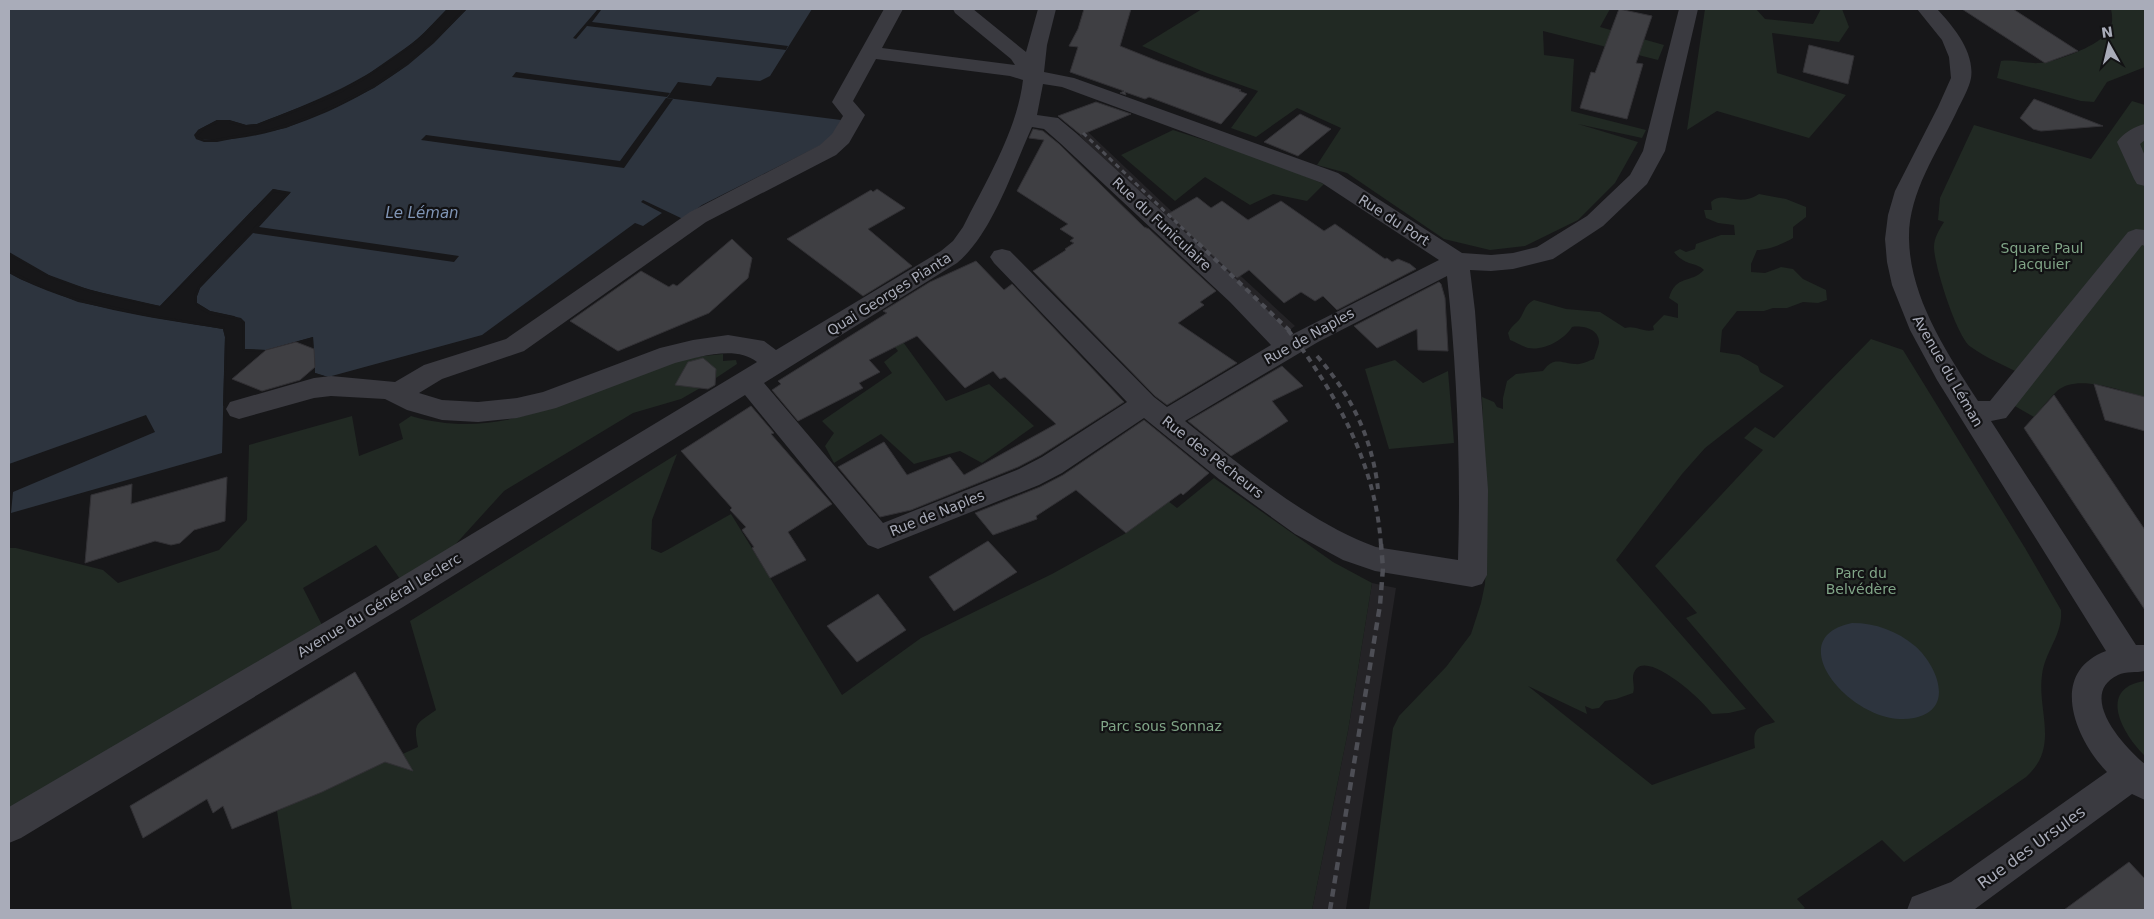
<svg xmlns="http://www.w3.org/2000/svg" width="2154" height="919" viewBox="0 0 2154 919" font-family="'DejaVu Sans',sans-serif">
<rect width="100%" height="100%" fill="#171719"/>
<g fill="#242326">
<path d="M1088,132l118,112 89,82 -11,8 -126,-119 -79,-80z"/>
<path d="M1372,583l24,5 -50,321 -34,1 36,-179z"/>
</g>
<g fill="#212923">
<path d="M1202,9h408l-10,18 64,18 -6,15 -115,-29 1,24 30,4 -3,52 75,19 -4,8 -64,-14 60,18 -23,41 -37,37 -53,26 -35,4 -46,-11 -97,-66 -30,-8 24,-37 -44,-20 -41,29 -25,-9 27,-37 -51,-18 -65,-27z"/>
<path d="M1705,9h51l9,10 48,5 8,-15h21l7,18 -10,15 -67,-9 5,40 69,22 -37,43 -92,-27 -30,19z"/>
<path d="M2111,9h34v58l-38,15 -13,20 -13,-1 -84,-23 4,-17c12,-2 26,3 38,2 17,-1 56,-16 67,-29 7,-7 7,-16 5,-25z"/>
<path d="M2132,101l13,4v292c-24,-6 -68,-24 -88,-6 -8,8 -16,18 -23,26l-28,-16 19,-25c-17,-9 -39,-18 -54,-29 -14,-9 -37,-82 -37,-100 0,-9 5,-17 10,-25l-6,-2 2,-22 34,-73 117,34z"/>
<path d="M1173,130l93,30 58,24 -17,17 -34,-7 -23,11 -45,-28 -30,24 -54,-46z"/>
<path d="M1759,194l27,5 20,8v10l-13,10v11c-10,6 -25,12 -36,12l-6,14v8l14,1 16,-6 12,2 10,10 23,11 1,10 -9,3 -15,-1 -16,6h-14l-9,3h-27l-15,19 -2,22 19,3 19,11 2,6 24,14 -79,62 -23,26 -66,86 130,149 -17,4 -17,1c-8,-13 -60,-60 -75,-46 -8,8 -1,17 -4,25l-17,6 -11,2 -6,7 -7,1 -7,-3 2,8 -59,-28 124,99 103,-37c-3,-21 3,-20 20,-26l-89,-104 11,-5 -42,-47 108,-116 -19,-12 11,-11 19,11 97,-99 32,11 122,198 36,62c2,25 -16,41 -19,65 -5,36 18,72 -16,102l-122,85 -22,-22 -85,59 8,9 -3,2h-433l24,-182 6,-12 47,-49 25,-33 10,-31 4,-19 2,-53 -5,-134 12,5 3,5 6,2v-11l4,-17 9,-7 27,-3c11,-15 17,-8 32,-7 6,1 13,-3 19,-5 1,-5 4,-11 5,-16 1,-14 -17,-18 -27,-16 -8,13 -28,24 -44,21 -6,-2 -13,-6 -18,-8l-2,-7c3,-6 7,-9 11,-13 6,-8 5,-15 15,-20l32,9 34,3 25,16c11,-3 18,5 29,2l-1,-4 11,-11 14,3v-14l-9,-6c7,-24 22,-14 35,-28 -9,-9 -18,-3 -30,-18l6,-3 6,3 9,-3 1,-5 25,-9h14l-1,-10 -16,-2 -12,-5 -2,-8h8l-1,-8c12,-12 27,6 48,-8z"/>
<path d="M895,331l51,70 43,-17 45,42 -52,37 -22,-12 -46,13 -33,-30 -47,29 -9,-17 9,-13 -12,-12 70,-48 -8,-11 14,-11 -13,-16z"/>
<path d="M723,354v7l13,-1 1,4 -24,16 3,-10 -8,-7 -20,23 14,1 -21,12 -48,14 -129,78 -51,56 -53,32 -24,-34 -73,43 19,37 -313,186v-263h7l87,22 15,13 101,-33 28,-30 2,-75 103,-29 7,40 44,-17 -4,-15 12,-8c87,26 157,-17 234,-46 25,-9 53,-14 78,-16z"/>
<path d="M1395,360l28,23 25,-12 6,72 -65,6 -24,-80z"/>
<path d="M677,454l-25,66 -1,29 10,4 6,-3 64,-36 111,181 79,-57 131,-64 74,-41 42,-32 9,7 37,-30 119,84 39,21 -24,148 -36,179h-1020l-15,-99 141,-64c-5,-24 -2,-23 18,-37l-26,-89z"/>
<path d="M2145,681v75c-22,-21 -49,-68 0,-75z"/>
</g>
<g fill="#2d343e">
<path d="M9,9h438c-10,10 -19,21 -30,30 -47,41 -103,63 -160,85l-11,1 -17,-5h-12l-19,10 -2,9c67,8 160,-34 212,-75 22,-17 40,-36 59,-55h345l-42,67 -10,5 -43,-4 -6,9 -33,-4 -11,16 174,22 -12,21 -127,64 -19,14 -40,-19 -2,2 21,11 -19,13 -8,-3 -153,112 -154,42 -13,-4 -2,-36 -47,13 -21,-1v-26l-11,-7 -24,-5 -13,-8v-7l3,-8 90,-95 -17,-4 -113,117c-47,-10 -114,-23 -151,-54z"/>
<path d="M9,273c66,36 141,44 214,56l2,8 -3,116 -211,60 2,-21 142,-60 -9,-17 -137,49z"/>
<path d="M1852,623c24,0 45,8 63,23 22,19 41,64 -1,72 -58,12 -138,-80 -62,-95z"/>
</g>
<g fill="#171719">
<path d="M447,9h2v1l-30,31 -57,40 -32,17 -72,28 -12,1 -17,-4h-11l-11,4 -10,9 8,4 11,-1 55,-10 36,-12 35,-16 30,-15 34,-23 26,-21 31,-33h4l-33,34 -26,22 -34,23 -49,24 -39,16 -69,14h-13l-8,-3 -2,-4 4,-5 19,-10h12l17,5 11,-1 72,-28 32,-17 43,-30 14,-10z"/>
<path d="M597,10h4l-9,12 196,24 -2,4 -199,-24 -11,13 -3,-1z"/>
<path d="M516,72l154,21 -3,4 -155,-20z"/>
<path d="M666,98l7,1 -49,69 -203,-28 5,-5 194,26z"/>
<path d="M273,189l18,3 -32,35 200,29 -5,6 -201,-29 -53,55 -3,8v7l13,8 31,7 4,4v27l21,1 47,-13 2,36 13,4 -5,1 -10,-5 -2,-33 -45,12 -22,-1 -2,-2 1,-26 -3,-3 -31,-6 -9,-5 -5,-6 -1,-7 4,-9 88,-93 -12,-2 -114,116 -71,-16 -41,-15 -39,-22v-3l40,23 41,15 70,16z"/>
<path d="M9,270l44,21 26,8 72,16 73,12 3,10 -2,68 -2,1 2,-69 -2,-8 -72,-12 -73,-15 -58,-23 -11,-6z"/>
</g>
<g fill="#3f3f43" stroke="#323135">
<path d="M1084,9h47l-11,37 40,16 81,28 -2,1 8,3 -26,30 -72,-27 -4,2 -20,-7 1,3 -6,-2 4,-2 -54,-19 8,-25 -9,-1 9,-17z"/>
<path d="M1619,9l33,7 -16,47 7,1 -16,55 -47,-11 11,-36 4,1z"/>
<path d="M1962,9h51l65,42 -33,12z"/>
<path d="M1809,45l45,11 -6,28 -45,-12z"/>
<path d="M2034,99l69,27 -62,5 -8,-2 -13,-11z"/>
<path d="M1096,102l35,12 -50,21 -23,-19z"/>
<path d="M1300,114l31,15 -33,27 -34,-14z"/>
<path d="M1033,129l10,2 16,13 85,83 5,2 67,62 -16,11 4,3 -26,18 59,40 -70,42 -12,-9 -122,-125 33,-21 -1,-1 9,-6 -4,-2 4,-3 -14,-9 8,-5 -51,-33 27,-51 -15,-2z"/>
<path d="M877,189l28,19 -37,21 44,37 -49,30 -76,-57 84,-49 2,2z"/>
<path d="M1197,197l14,11 11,-7 26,19 33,-19 43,30 11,-7 50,35 2,-1 5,4 6,-3 12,5 6,5 -79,41 -14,-14 -8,5 -14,-9 -17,11 -35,-33 -12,8 -69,-64z"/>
<path d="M732,239l20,19 -4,20 -39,35 -91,38 -48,-30 71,-50 28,16 4,-3 4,2z"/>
<path d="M976,261l28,29 8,-6 112,118 -83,53 -23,12 -107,43 -31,7 -42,-50 46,-25 23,33 43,-18 14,18 92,-51 -51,-47 -5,2 -7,-8 -28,17 -48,-52 -48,24 11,12 -21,11 4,5 -65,33 -26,-31 9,-6 -3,-3 109,-68 -4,-2 47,-29z"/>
<path d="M1439,282l2,2 4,14 3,53 -30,-1 -1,-21 -40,19 -23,-22z"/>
<path d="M296,342l18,7 1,18 -15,13 -38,11 -30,-12 34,-29z"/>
<path d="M703,358l13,11 -1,16 -7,4 -33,-4 13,-23z"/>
<path d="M1282,366l21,20 -31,15 16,20 -27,17 -30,18 -43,-35z"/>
<path d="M2094,384l51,13v34l-40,-11z"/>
<path d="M2054,395l91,135v80l-121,-182z"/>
<path d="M751,406l23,27 -3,1 61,70 -44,28 18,28 -36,18 -18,-30 2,-1 -12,-17 4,-3 -16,-17 2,-2 -51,-57z"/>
<path d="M1144,420l65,53 -26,22 -2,-2 -55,40 -50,-43 -40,26 1,3 -44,16 -18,-22 65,-26 23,-12z"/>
<path d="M227,477l-2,44 -31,9 -14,13 -9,2 -16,-4 -70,22 6,-68 41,-11 -1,20z"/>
<path d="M988,541l29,31 -63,39 -25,-34z"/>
<path d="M878,594l28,36 -49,32 -30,-36z"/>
<path d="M355,672l58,99 -28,-9 -63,30 -90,37 -9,-23 -10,7 -6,-14 -64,39 -13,-32z"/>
<path d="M2129,862l16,17v31h-81z"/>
</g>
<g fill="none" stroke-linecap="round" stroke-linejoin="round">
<g fill="#3a3a40" fill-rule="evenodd">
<path d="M884,9h19l-21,39 133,17 -4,-6 -56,-46 -2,-4h20l53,43 12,-43h18l-9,36 -3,27 30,6 264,95 124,80 29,2 22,-2 24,-6 50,-31 43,-41 13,-24 36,-142h19l-33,142 -18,33 -44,42 -50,33 -40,10 -22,2 -21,-1 5,41 13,179 -1,85 -5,9 -10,3 -97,-16 -32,-11 -48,-26 -76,-55 -75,-61 -82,55 -23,12 -161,64 -10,-4 -123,-150 -342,212 -382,231 -12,5v-36l372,-218 376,-227c-21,-17 -58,-5 -82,1l-119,45 -39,10 -39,4 -36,-2 -35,-10 -22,-11 -54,-3 -17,2 -75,21 -9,-3 -4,-7 4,-7 84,-24 17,-2 64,6 29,-17 82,-26 184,-127 130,-67 12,-11 11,-18 -11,-14zM876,59l134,17 13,4c-6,51 -37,101 -60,147l-10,14 -12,10 -165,99 -12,-9 -36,-6 -35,5 -33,8 -117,44 -26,6 -39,4 -36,-2 -23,-7 23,-14 82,-28 182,-129 130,-67 13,-12 16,-28 -12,-14zM1043,84l19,3 260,96 117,77 -148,75 -43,-45 -172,-157 -18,-15 -21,-3zM1032,127l12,2 16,14 170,159 41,43 -104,62 -13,-10 -144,-146 -8,-2 -8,2 -4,6 4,6 133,139 -85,55 -23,12 -136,54 -119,-140 193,-120c35,-29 56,-94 75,-136zM1447,276c10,94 14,190 11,284l-82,-13c-69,-25 -134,-81 -191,-126l133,-79z"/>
<path d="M1917,9h20c16,17 38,43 34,69 -2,11 -10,24 -15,35 -19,40 -48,80 -47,126 1,59 38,114 69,162h12l138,-169 8,-3 9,1v16l-3,-1 -136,173 -15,3 145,224h9v26c-9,2 -19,0 -27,4 -42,20 7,73 27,89v36l-13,-6 -157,115 -4,1h-64l5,-13 39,-15 156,-110c-31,-32 -60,-99 -1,-121l-169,-271 -27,-50 -18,-45 -5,-23 -2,-23 3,-24 7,-24 43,-84 13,-29 -2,-21 -7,-17z"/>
<path d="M2145,124v16l-5,4 5,12v30l-8,-2 -3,-5 -17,-37c6,-9 18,-16 28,-18z"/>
</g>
<path stroke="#4d4e55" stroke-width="3" stroke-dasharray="5 4" stroke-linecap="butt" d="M1083,133l116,111"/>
<g stroke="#4d4e55" stroke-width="4" stroke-dasharray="6 5" stroke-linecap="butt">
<path d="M1198,243l95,91"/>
<path d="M1288,330c48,63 88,134 93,216"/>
<path d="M1317,356c34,39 55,81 61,133"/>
</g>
<path stroke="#4d4e55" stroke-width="4.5" stroke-dasharray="8 5.5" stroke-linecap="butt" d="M1330,910l50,-305 3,-37 -2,-24"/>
</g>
<g text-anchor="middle" stroke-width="4.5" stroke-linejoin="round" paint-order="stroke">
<g font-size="14" fill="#a9acb9" stroke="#121214">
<text transform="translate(1394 220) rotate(33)" y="5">Rue du Port</text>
<text transform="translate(1162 224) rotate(43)" y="5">Rue du Funiculaire</text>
<text transform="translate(889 294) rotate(-32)" y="5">Quai Georges Pianta</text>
<text transform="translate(1309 336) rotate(-29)" y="5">Rue de Naples</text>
<text transform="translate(1948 371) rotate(60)" y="5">Avenue du Léman</text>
<text transform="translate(1213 457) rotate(38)" y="5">Rue des Pêcheurs</text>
<text transform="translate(937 513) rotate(-22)" y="5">Rue de Naples</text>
<text transform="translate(379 605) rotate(-31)" y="5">Avenue du Général Leclerc</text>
</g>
<g font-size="14" fill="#80a587" stroke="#121214">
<text x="2042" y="253">Square Paul<tspan x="2042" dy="16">Jacquier</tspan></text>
<text x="1861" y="578">Parc du<tspan x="1861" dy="16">Belvédère</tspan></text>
<text x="1161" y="731">Parc sous Sonnaz</text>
</g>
<g font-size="15" font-style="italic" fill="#8095b5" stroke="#121214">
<text x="422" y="218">Le Léman</text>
</g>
<g font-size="16" fill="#a9acb9" stroke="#121214">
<text transform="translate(2031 847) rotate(-36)" y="6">Rue des Ursules</text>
</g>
</g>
<rect width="2154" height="919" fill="none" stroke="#a9acb9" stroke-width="20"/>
<g transform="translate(2109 45) rotate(352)" stroke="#121214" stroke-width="4" paint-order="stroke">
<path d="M0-4L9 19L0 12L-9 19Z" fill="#a9acb9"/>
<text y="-8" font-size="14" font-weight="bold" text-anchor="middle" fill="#a9acb9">N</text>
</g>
</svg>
